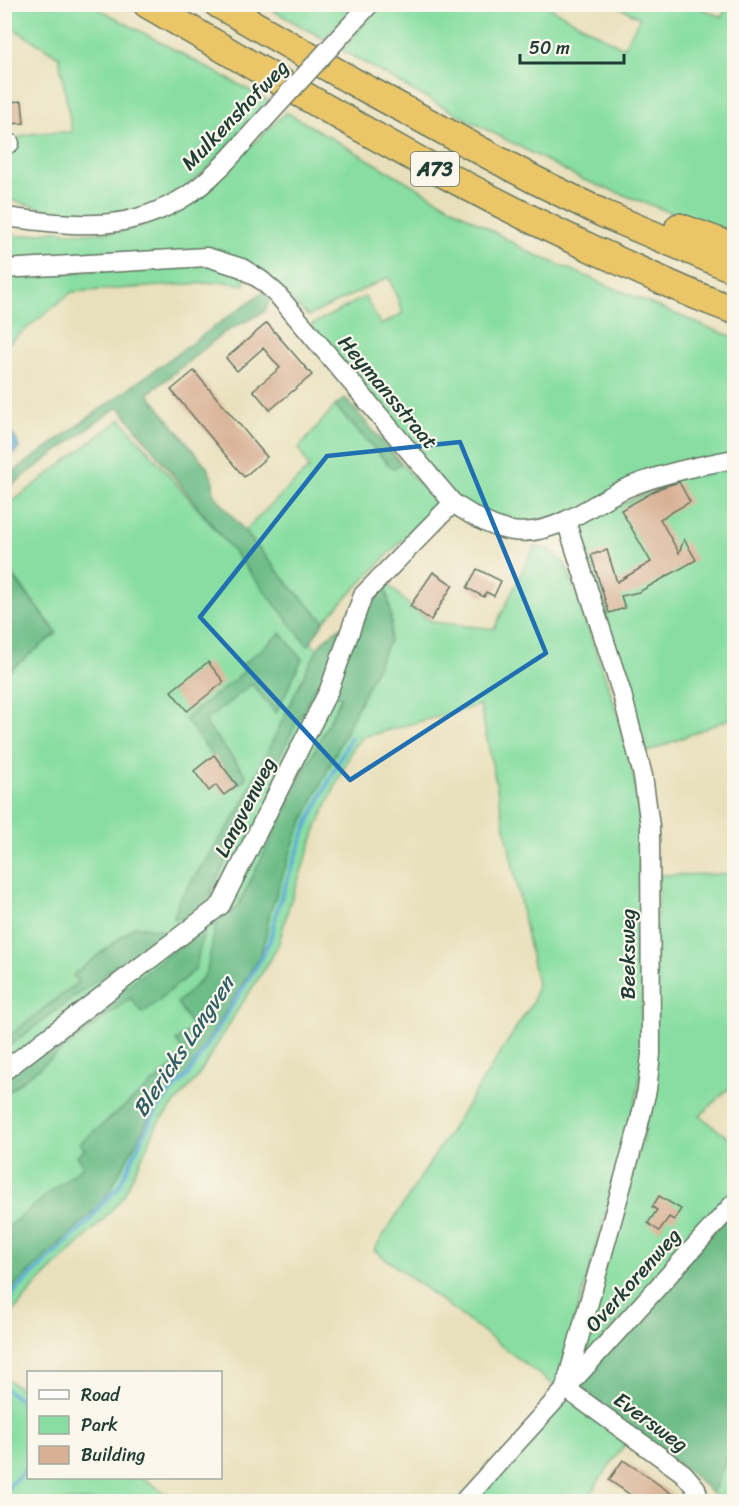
<svg xmlns="http://www.w3.org/2000/svg" width="739" height="1506" viewBox="0 0 739 1506" font-family="Sriracha,sans-serif">
<rect width="100%" height="100%" fill="#fbf7ec"/>
<filter id="ink" filterUnits="userSpaceOnUse"><feTurbulence type="fractalNoise" baseFrequency=".0167" numOctaves="2"/><feDisplacementMap in="SourceGraphic" scale="12" xChannelSelector="R" yChannelSelector="G"/><feConvolveMatrix kernelMatrix="1 2 1 2 8 2 1 2 1" color-interpolation-filters="sRGB"/></filter>
<filter id="wash" filterUnits="userSpaceOnUse"><feTurbulence type="fractalNoise" baseFrequency=".008" numOctaves="4" result="noise"/><feDisplacementMap in="SourceGraphic" scale="24" xChannelSelector="R" yChannelSelector="G"/><feGaussianBlur stdDeviation="1.35" result="paint"/><feColorMatrix in="noise" values="0 0 0 0 0 0 0 0 0 0 0 0 0 0 0 0 0 1.4 0 .05"/><feComposite in="paint" operator="in"/></filter>
<g filter="url(#wash)">
<rect width="100%" height="100%" fill="#e8e0bb"/>
<g fill="#88dea2" stroke="#548e6b" stroke-width="1.5">
<path d="M5,5h87l177,96 -62,68 -23,19 -31,17 -33,9 -33,3 -30,-2 -15,-7 -37,-9 -1,-51c17,-19 45,-15 68,-16l-13,-75 -54,-34z"/>
<path d="M263,5h94l-33,34z"/>
<path d="M379,5h166l78,43 17,-30 -24,-13h77l29,12 5,-12 7,4v225l-51,-17 -102,-38 -162,-85 -77,-44z"/>
<path d="M286,112l243,140 177,75 28,10v116l-182,68 -40,6 -56,-26 -145,-176 54,-28 16,28 22,-12 -14,-36 -81,39 -48,-47 -15,-9 -240,1v-27l17,2 32,-5 32,2 37,-2 37,-11 34,-18z"/>
<path d="M211,264l33,12 1,9 -22,-3 -151,10 -67,54v-70z"/>
<path d="M335,406l58,63 8,-6 36,41 -113,117 -33,-34 -47,-56 65,-63 -10,-20z"/>
<path d="M121,419l234,274 -162,334 -6,27 -17,15 -63,83 -102,87v-573l48,-39 -48,-62 -1,-57z"/>
<path d="M734,468v249l-87,35 -69,-227 106,-50z"/>
<path d="M534,547c16,1 25,8 33,21l49,140 15,55 8,43 4,242 -4,39 -14,59 -69,241 -182,-137 159,-248 4,-18 -57,-279 -117,32 -9,9 -36,78 -29,82 -10,37 -10,19 -32,49 -40,67 -39,45 -35,74 -23,26 -62,60 -33,39v-27l94,-89 11,-16 41,-75 35,-37 73,-121 6,-16 4,-26 27,-79 93,-195c5,-22 0,-41 -6,-62l30,30 20,13 61,7z"/>
<path d="M734,874v209l-34,33 34,26v55l-148,160 -8,3 67,-230 14,-255z"/>
<path d="M4,1377l24,17v84h115l31,21 -2,3 -167,-1z"/>
<path d="M566,1395l61,46 -39,56 -6,4 -110,1z"/>
<path d="M734,1442v50l-4,-2 -5,7 -13,-3z"/>
</g>
<g fill="#6ebd88" stroke="#467d5e" stroke-width="1.5">
<path d="M264,291l6,10 -6,11 -39,20 -77,62 59,73 6,14v12l78,94 33,34 -16,25 -188,-238 -5,1 -110,81v-12z"/>
<path d="M345,398l56,65 -8,6 -58,-63z"/>
<path d="M4,565l53,68 -52,41h-1z"/>
<path d="M383,579c6,21 11,41 6,62l-93,195 -27,79 -4,26 -6,16 -74,121 -34,37 -41,75 -11,16 -94,89v-66l78,-63 -6,-11 8,-6 -5,-6 90,-74 16,-15 -10,-13 17,-14 -16,-24 23,-22 7,-10 9,-47 22,-18 103,-209 -8,-4 29,-87z"/>
<path d="M342,627l-17,62 -9,-4 -106,208 10,6 -26,21 -20,-2 5,-18 61,-91 66,-138 14,-26 8,-9z"/>
<path d="M281,633l21,26 -26,54 -24,-29 -46,36 -1,3 41,52 -2,6 -8,6 -51,-68 59,-47 -3,-6z"/>
<path d="M135,926l27,4 3,5 -3,9 -27,19 -6,-7 -124,93v-10l73,-57 -5,-7z"/>
<path d="M205,927l-10,43 -52,43 -13,-15 -125,96v-16z"/>
<path d="M734,1209v233l-22,52 -13,-14 -125,-93z"/>
</g>
<path fill="#5caad6" stroke="#3e7485" stroke-width="1.5" d="M5,424l12,17 2,7 -4,5 -10,7z"/>
<g fill="none" stroke-linecap="round" stroke-linejoin="round">
<g stroke="#5caad6" stroke-width="4">
<path d="M4,1307l11,-16 76,-72 9,-13 18,-18 35,-72 13,-19 23,-23 66,-105 15,-29 8,-34 29,-81 44,-88"/>
<path d="M4,1388l24,18"/>
<path d="M4,1491l24,-24"/>
</g>
</g>
<g id="blocks">
<g fill="#d8b194">
<path d="M22,101l2,22 -18,1 -2,-18h5v-4z"/>
<path d="M267,323l45,52 -42,35 -17,-20 27,-22 -17,-20 -26,23 -11,-13z"/>
<path d="M194,371l73,86 -23,20 -73,-87z"/>
<path d="M679,482l11,20 -30,17 19,34 5,-14 12,21 -57,32 -18,4 4,12 -16,5 -18,-58 16,-5 10,32 34,-20 -30,-52 39,-22z"/>
<path d="M477,569l24,12 -7,15 -8,-4 -2,5 -17,-9z"/>
<path d="M433,572l20,13 -22,35 -21,-14z"/>
<path d="M208,662l16,20 -37,29 -16,-20z"/>
<path d="M214,755l23,30 -13,10 -8,-10 -7,6 -15,-20z"/>
<path d="M659,1196l22,13 -7,11 -5,-3 -10,14 -11,-8 9,-13 -5,-3z"/>
<path d="M623,1460l21,14 39,28h-42l-32,-22z"/>
</g>
</g>
</g>
<g filter="url(#ink)">
<use href="#blocks" fill-opacity="0" stroke="#657663" stroke-width="1.5"/>
<g fill="none" stroke-linecap="round" stroke-linejoin="round">
<defs>
<g id="minor">
<path d="M346,30l24,-26"/>
<path d="M4,144l6,-1"/>
<path d="M4,217c70,8 121,18 184,-22 29,-19 52,-50 76,-75"/>
<path d="M4,269l203,-12 35,11 19,12 15,13 177,210c40,27 68,40 114,17 20,-9 37,-22 57,-31 35,-15 73,-23 110,-30"/>
<path d="M4,1071l217,-166 108,-215 34,-95 90,-92"/>
<path d="M565,1388l73,-260 9,-38 4,-36 -1,-228 -7,-50 -21,-82 -56,-173"/>
<path d="M565,1388l118,85 13,15 4,14"/>
<path d="M463,1502l271,-299"/>
</g>
<g id="highway">
<path d="M147,4c148,86 295,175 450,247 45,20 90,43 137,59"/>
<path d="M218,4l134,77 181,98 71,35 130,55"/>
<path d="M679,227l55,20"/>
</g>
</defs>
<use href="#minor" stroke="#657663" stroke-width="21"/>
<use href="#highway" stroke="#657663" stroke-width="30"/>
<use href="#minor" stroke="#fff" stroke-width="18"/>
<use href="#highway" stroke="#ebc669" stroke-width="27"/>
<defs>
<path id="minor-bridge" d="M264,120l82,-90"/>
</defs>
<use href="#minor-bridge" stroke="#657663" stroke-width="21" stroke-linecap="butt"/>
<use href="#minor-bridge" stroke="#fff" stroke-width="18"/>
</g>
</g>
<path fill="none" stroke="#1f6fb2" stroke-width="4.5" stroke-linejoin="round" d="M460,442l86,211 -196,127 -150,-163 127,-161z"/>
<g text-anchor="middle" stroke-width="4.5" stroke-linejoin="round" paint-order="stroke">
<rect fill="#fbf7ec" stroke="#61756b" stroke-width="1.5" x="411" y="152" width="48" height="34" rx="4.5"/>
<g font-size="20" font-weight="bold" fill="#1f3d34">
<text x="435" y="176">A73</text>
</g>
<g font-size="21" fill="#1f3d34" stroke="#fbf7ec">
<text transform="translate(235 115) rotate(-46)" y="7">Mulkenshofweg</text>
<text transform="translate(388 392) rotate(50)" y="7">Heymansstraat</text>
<text transform="translate(245 807) rotate(-63)" y="7">Langvenweg</text>
<text transform="translate(628 954) rotate(-90)" y="7">Beeksweg</text>
<text transform="translate(633 1280) rotate(-48)" y="7">Overkorenweg</text>
<text transform="translate(651 1422) rotate(36)" y="7">Eversweg</text>
</g>
<g font-size="22" font-style="italic" fill="#315e65" stroke="#fbf7ec">
<text transform="translate(183 1046) rotate(-56)" y="8">Blericks Langven</text>
</g>
</g>
<rect width="739" height="1506" fill="none" stroke="#fbf7ec" stroke-width="24"/>
<rect x="27" y="1371" width="195" height="108" fill="#fbf7ec" stroke="#a3ada2" stroke-width="1.5"/>
<rect x="39" y="1390" width="30" height="9" fill="#ffffff" stroke="#a3ada2" stroke-width="1.5"/>
<text x="81" y="1401" font-size="18" fill="#1f3d34">Road</text>
<rect x="39" y="1416" width="30" height="18" fill="#88dea2" stroke="#a3ada2" stroke-width="1.5"/>
<text x="81" y="1431" font-size="18" fill="#1f3d34">Park</text>
<rect x="39" y="1446" width="30" height="18" fill="#d8b194" stroke="#a3ada2" stroke-width="1.5"/>
<text x="81" y="1461" font-size="18" fill="#1f3d34">Building</text>
<path d="M520 54v9h104v-9" fill="none" stroke="#1f3d34" stroke-width="3"/>
<text x="529" y="54" font-size="18" fill="#1f3d34" stroke="#fbf7ec" stroke-width="4.5" paint-order="stroke">50 m</text>
</svg>
